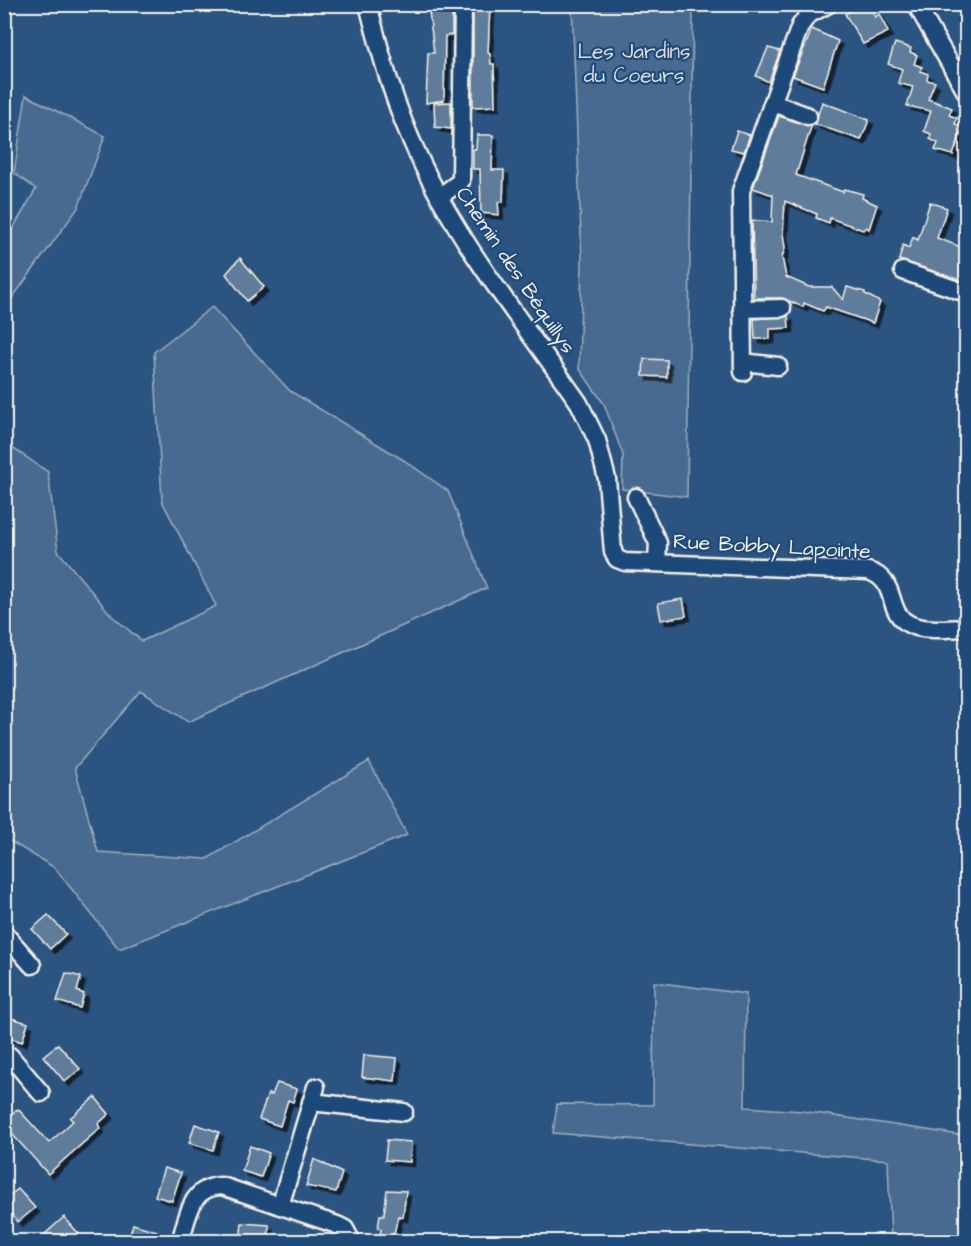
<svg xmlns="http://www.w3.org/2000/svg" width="971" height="1246" viewBox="0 0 971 1246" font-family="'Architects Daughter',sans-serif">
<defs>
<filter id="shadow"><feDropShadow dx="4.5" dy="4.5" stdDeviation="0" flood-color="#0009"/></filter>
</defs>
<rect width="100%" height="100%" fill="#2c5481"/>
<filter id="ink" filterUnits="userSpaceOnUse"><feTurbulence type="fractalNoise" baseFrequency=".0167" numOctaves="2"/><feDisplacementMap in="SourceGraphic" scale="12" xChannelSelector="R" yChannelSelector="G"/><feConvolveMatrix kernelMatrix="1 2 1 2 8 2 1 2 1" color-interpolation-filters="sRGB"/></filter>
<g filter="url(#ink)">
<g fill="#496b90" stroke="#9eaebc" stroke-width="1.5">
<path d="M572,5h121l-6,492 -65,-8 1,-34 -19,-51 -25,-36 3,-107z"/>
<path d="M26,95l79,41 -27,72 -73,100v-66l31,-53 -22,-16z"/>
<path d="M212,307l78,84 115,70 43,30 39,97 -299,134 -47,-31 -66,77 23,84 109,7 162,-98 38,74 -288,114 -64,-81 -50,-30v-395l43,29 10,79 54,65 30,25 74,-35 -54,-105 -8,-149z"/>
<path d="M654,982l92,12 -1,113 57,4 164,25v105h-75l-3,-81 -335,-27 4,-29 96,1z"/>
</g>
<g fill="#5e7b9a" stroke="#f4f1e8" stroke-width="1.5" filter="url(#shadow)">
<path d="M490,4l-2,49 2,1 1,10h3l1,42 -22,1v-102z"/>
<path d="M861,4h8l6,13 4,-3 9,18 -25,12 -18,-30z"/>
<path d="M452,8v27l-7,1 -1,64 -18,3 2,-50h6l-5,-42z"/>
<path d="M812,29l26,12 -15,46 -30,-11z"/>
<path d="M895,43l16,5 -1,4 7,3 -3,9 8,3 -2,4 8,3 -1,6 8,2 -7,17 24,9 -3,7 8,3 -2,6 8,3 -10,28 -18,-5 3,-7 -8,-4 1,-5 -7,-3 7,-20 -24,-5 6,-19 -15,-4 4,-14 -14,-5z"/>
<path d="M768,48l12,3 -11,31 -13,-6z"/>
<path d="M451,102v27l-16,-2 -1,-24z"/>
<path d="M822,102l47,18 -8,20 -46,-16z"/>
<path d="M779,116l32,11 -15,48 47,17 1,-3 19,5 -1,4 15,7 -8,24 -3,-2 -3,3 -33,-12 -1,5 -13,-5 1,-4 -32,-13 -2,33 2,14 -3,9 4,20 23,10h23l11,13 4,-13 18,5v2l15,8 -7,21 -47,-16 -3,4 -19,-8 -1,4 -21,-9h-28l-2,-78 20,2 1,-27 -20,-7z"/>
<path d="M737,131l13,4 -6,17 -13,-3z"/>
<path d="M477,135h16l-1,35h12l-1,32h-5l1,13 -18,-2 -1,-44h-7v-20h3z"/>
<path d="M930,202l17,6 -10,30 29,11v33l-67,-22 4,-15 6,3 4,-11 5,3z"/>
<path d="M240,258l24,29 -17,14 -21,-27z"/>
<path d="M788,316l1,12 -19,1v10h-15l-1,-20z"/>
<path d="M644,359l23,1v17l-24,-1z"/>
<path d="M683,599l3,17 -25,4 -3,-17z"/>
<path d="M48,915l18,19 -16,15 -18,-20z"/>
<path d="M66,973l15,4 -4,14 7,3 -4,14 -23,-7z"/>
<path d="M4,1016l24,7 -6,19 -18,-6z"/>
<path d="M58,1044l22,25 -15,13 -22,-26z"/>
<path d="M364,1055l33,3 -2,23 -33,-4z"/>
<path d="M277,1083l20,6 -4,13 -5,-2 -8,26 -21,-7 9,-25 4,1z"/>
<path d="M95,1097l14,17 -11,10 2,4 -52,46 -44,-49v-5l14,-11 31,34 24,-22 -3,-3z"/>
<path d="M195,1124l24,8 -6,18 -24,-7z"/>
<path d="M387,1140l24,2 -1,20 -25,-2z"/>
<path d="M250,1146l19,7 -8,24 -19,-6z"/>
<path d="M314,1159l28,14 -6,19 -30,-6z"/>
<path d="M164,1168l17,5 -9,28 -17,-5z"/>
<path d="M18,1189l17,19 -17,14 -14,-16v-6z"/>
<path d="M387,1190l19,1 -3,26 -5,-1 -5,22 -13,-2 1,-7 -3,-1 2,-13h4z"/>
<path d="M64,1217l15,17 -9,8h-34z"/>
<path d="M242,1223l27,2 -1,17h-28z"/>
<path d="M133,1224l24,7 -3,11h-26z"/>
</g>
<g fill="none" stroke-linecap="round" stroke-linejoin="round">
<defs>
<g id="minor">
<path d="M368,4c13,52 27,103 50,151 40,88 106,169 161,248l18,37 10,39 6,73 4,7 8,3 243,9c31,9 17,41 41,53 16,8 41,4 57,4"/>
<path d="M916,4l50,88"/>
<path d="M773,103l35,13"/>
<path d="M439,197l22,-16 2,-177"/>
<path d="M903,271l63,22"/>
<path d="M742,309l40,-1"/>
<path d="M743,362l35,4"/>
<path d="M743,372l-2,-181 59,-165 8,-11 21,-11"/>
<path d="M636,497l22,46 -1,20"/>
<path d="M4,933l28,32"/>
<path d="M4,1055l6,1 31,37"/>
<path d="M311,1102l93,10"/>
<path d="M280,1206l36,-119"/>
<path d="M180,1242c8,-25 10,-56 42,-56l115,39 8,4 7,13"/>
</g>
</defs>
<use href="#minor" stroke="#f4f1e8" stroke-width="21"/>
<use href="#minor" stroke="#1f4a7a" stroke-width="16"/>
</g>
</g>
<g text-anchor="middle" stroke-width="4.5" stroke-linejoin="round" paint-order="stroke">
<g font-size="21" fill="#dadddb" stroke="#1f4a7a">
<text x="634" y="58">Les Jardins<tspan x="634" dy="24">du Coeurs</tspan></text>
</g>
<g font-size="21" fill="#f4f1e8" stroke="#1f4a7a">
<text transform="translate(516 270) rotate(56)" y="7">Chemin des Béquillys</text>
<text transform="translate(772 546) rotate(3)" y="7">Rue Bobby Lapointe</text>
</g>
</g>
<rect width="971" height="1246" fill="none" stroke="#1f4a7a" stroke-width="24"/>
<rect x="12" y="12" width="947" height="1222" fill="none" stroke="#f4f1e8" stroke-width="2" filter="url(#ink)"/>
</svg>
